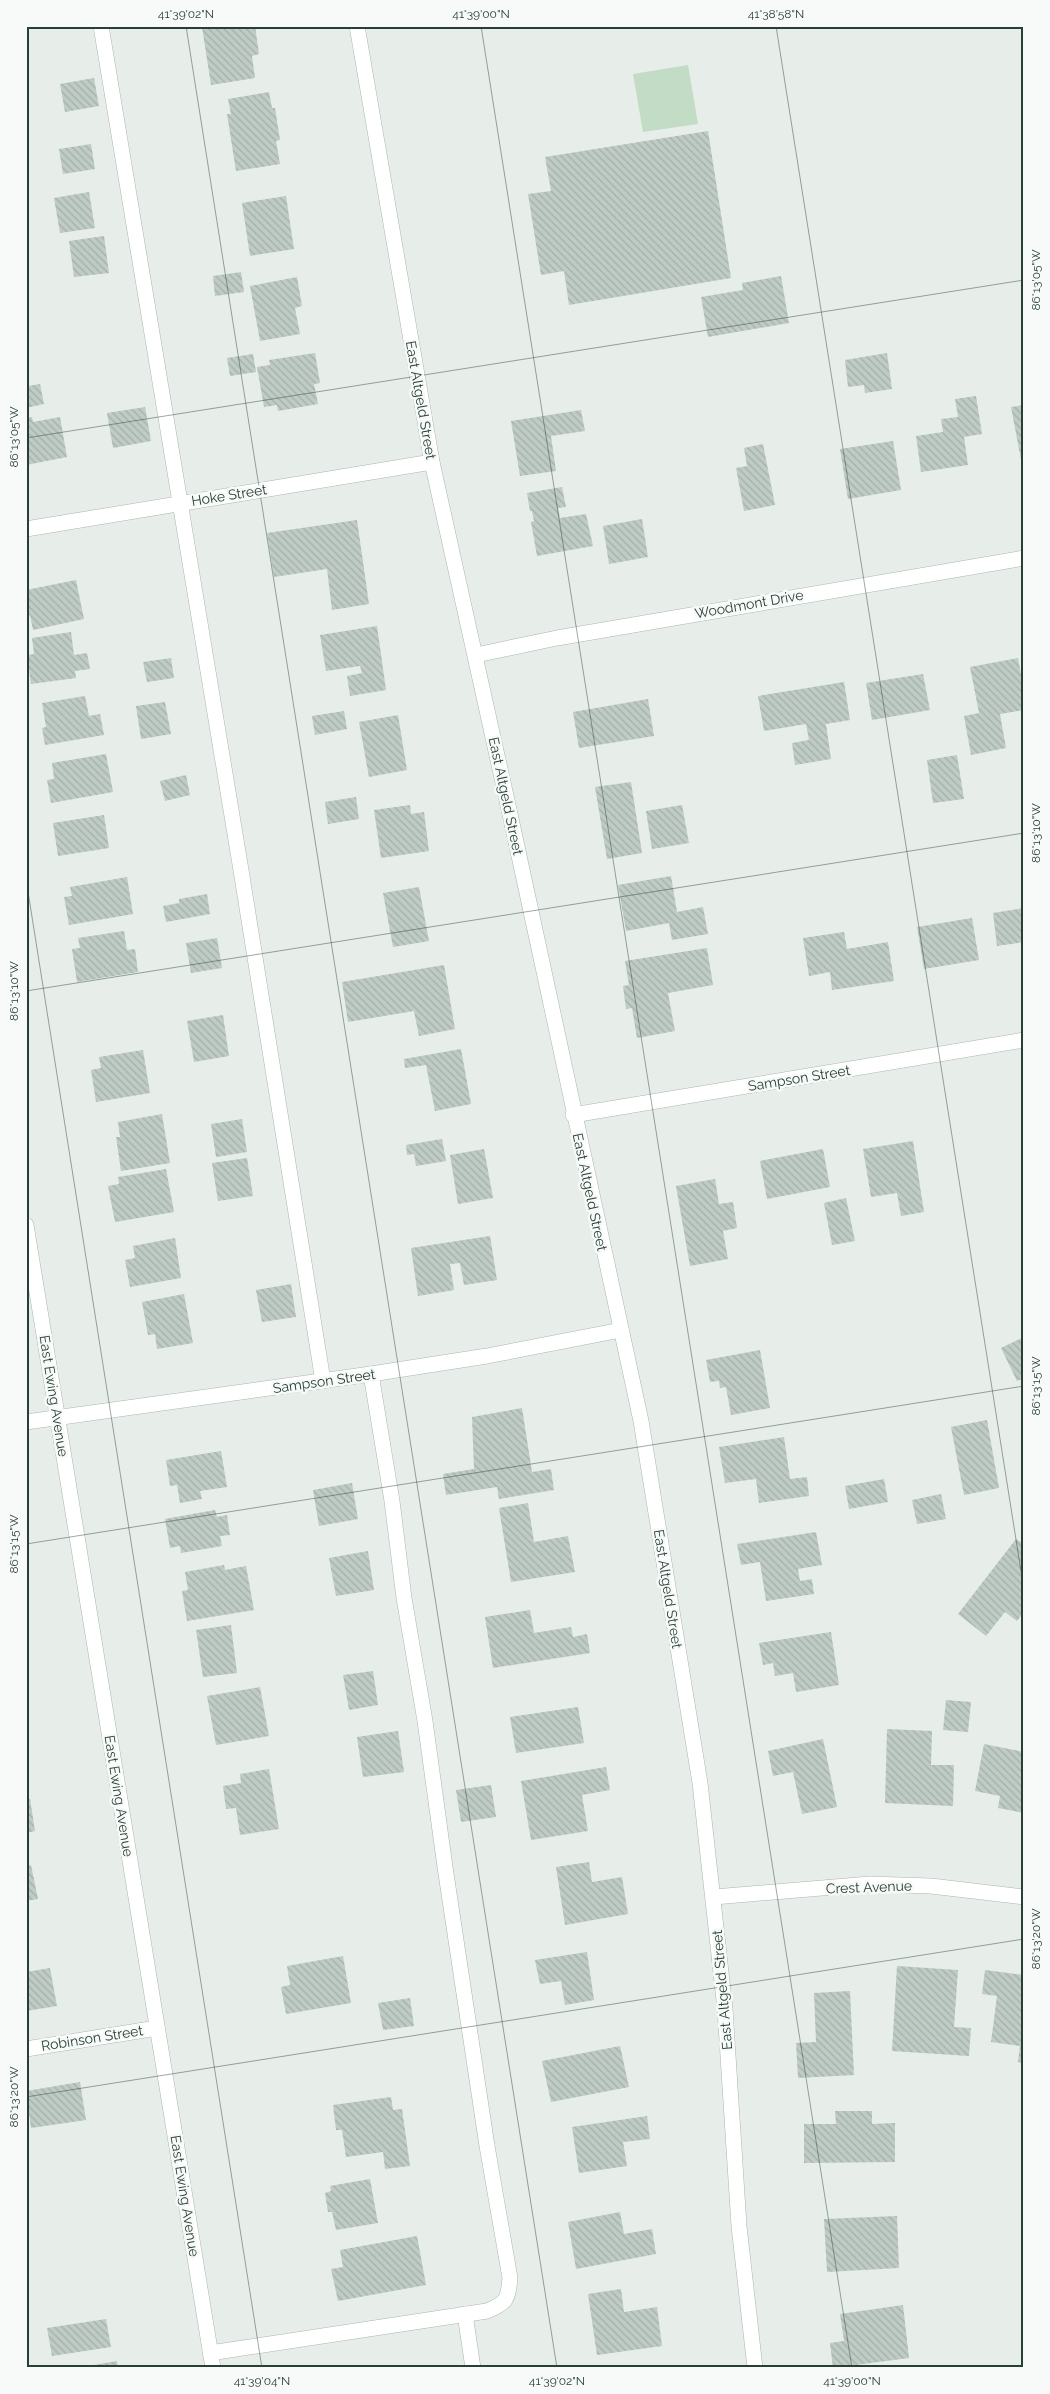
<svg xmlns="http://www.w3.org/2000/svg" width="1050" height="2394" viewBox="0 0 1050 2394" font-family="Raleway,sans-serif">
<defs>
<pattern id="building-back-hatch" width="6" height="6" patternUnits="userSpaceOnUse" patternTransform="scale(1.25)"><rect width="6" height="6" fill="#bfcbc5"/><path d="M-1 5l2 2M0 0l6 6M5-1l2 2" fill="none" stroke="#a4afaa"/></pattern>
</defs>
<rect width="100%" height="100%" fill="#e7eee9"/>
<path fill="#c2dcc5" d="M688,65l10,59 -55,8 -10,-58z"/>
<g fill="url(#building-back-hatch)">
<path d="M255,26l4,28 -7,2 3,22 -44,7 -9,-58z"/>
<path d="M94,78l5,28 -34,6 -5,-28z"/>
<path d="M269,92l3,16h3l5,32 -4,1 4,23 -44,7 -9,-57h4l-3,-15z"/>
<path d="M708,131l23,147 -162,27 -5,-34 -23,4 -13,-81 23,-3 -6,-34z"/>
<path d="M91,144l4,25 -32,5 -4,-25z"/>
<path d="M89,192l6,36 -35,5 -6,-35z"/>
<path d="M286,196l8,53 -44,7 -8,-53z"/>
<path d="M104,236l5,37 -35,4 -5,-36z"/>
<path d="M241,272l3,20 -29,4 -2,-20z"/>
<path d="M781,276l8,47 -81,14 -7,-40 42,-7 -1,-7z"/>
<path d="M297,277l5,29 -7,2 5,26 -40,7 -10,-55z"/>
<path d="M315,353l5,30 -6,1 4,20 -40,7 -1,-6 -13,2 -7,-40 13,-2 -1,-5z"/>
<path d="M887,353l5,36 -27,4 -1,-8 -16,2 -3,-27z"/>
<path d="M253,354l3,18 -26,4 -3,-18z"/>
<path d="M26,382l2,4 12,-2 4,20 -18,4z"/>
<path d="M976,396l6,38 -18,3 4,28 -47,7 -5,-36 27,-4 -2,-13 17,-2 -3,-18z"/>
<path d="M1024,405v60h-2l-11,-58z"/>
<path d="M145,407l6,34 -38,7 -6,-35z"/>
<path d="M581,410l4,21 -34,5 5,35 -36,5 -9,-55z"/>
<path d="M32,417l1,5 27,-5 7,40 -41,8v-47z"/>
<path d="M893,441l8,49 -53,9 -8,-50z"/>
<path d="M763,444l12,61 -31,6 -8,-43 11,-2 -3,-18z"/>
<path d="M562,487l4,20 -8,1 2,10 26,-4 7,32 -56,10 -6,-34 3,-1 -2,-10h-2l-3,-18z"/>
<path d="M642,519l6,38 -39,7 -6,-38z"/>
<path d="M357,520l12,84 -37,6 -5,-41 -53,8 -7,-44z"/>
<path d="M76,580l8,39 -51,11 -3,-15 -4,1v-26z"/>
<path d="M377,626l9,64 -36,6 -3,-20 15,-3 -2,-7 -34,5 -6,-36z"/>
<path d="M71,632l3,23 13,-2 3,16 -15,2 1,7 -45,6 -4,-29 7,-1 -2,-16z"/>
<path d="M171,658l3,20 -27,4 -4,-20z"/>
<path d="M1018,658l6,33v19l-24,4 6,34 -35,7 -7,-39 15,-3 -9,-46z"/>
<path d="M923,674l7,36 -58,10 -6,-37z"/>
<path d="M844,682l6,38 -24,4 5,35 -36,6 -3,-22 17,-3 -3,-16 -42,7 -6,-35z"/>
<path d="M85,696l4,20 11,-2 4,21 -59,10 -3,-17 4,-1 -4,-24z"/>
<path d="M648,699l6,37 -75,12 -6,-36z"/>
<path d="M165,702l6,32 -30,5 -5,-33z"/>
<path d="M344,711l3,18 -32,6 -3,-19z"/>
<path d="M398,715l9,55 -38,7 -10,-55z"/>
<path d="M106,754l7,38 -62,11 -4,-23 7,-1 -2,-16z"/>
<path d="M957,755l7,44 -31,4 -6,-43z"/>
<path d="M186,775l4,20 -25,6 -5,-20z"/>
<path d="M631,782l11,71 -35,6 -12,-72z"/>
<path d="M356,797l3,22 -31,5 -3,-22z"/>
<path d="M410,805l1,9 13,-2 5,39 -48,7 -7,-48z"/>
<path d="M682,805l7,38 -37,6 -6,-38z"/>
<path d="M104,815l5,33 -51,8 -5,-33z"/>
<path d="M671,876l6,36 26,-5 5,27 -36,6 -3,-17 -43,8 -8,-46z"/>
<path d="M127,877l6,37 -64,11 -5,-28 8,-1 -2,-9z"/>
<path d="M419,887l10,54 -36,6 -10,-54z"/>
<path d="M207,894l3,20 -44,8 -3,-16 16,-3v-4z"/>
<path d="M1024,908v34l-27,4 -4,-33z"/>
<path d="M972,918l7,42 -55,9 -7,-42z"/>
<path d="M124,931l3,19 8,-1 3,23 -61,10 -5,-33 8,-1 -2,-10z"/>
<path d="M844,932l3,17 41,-7 6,39 -62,9 -2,-18 -21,4 -6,-38z"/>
<path d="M217,938l5,30 -31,5 -5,-30z"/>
<path d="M707,948l6,37 -45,8 7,38 -38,7 -5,-30 -6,1 -3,-23 6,-1 -4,-24z"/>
<path d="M444,965l11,64 -36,7 -5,-25 -66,11 -6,-40z"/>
<path d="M223,1015l6,41 -35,6 -7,-41z"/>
<path d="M461,1049l10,55 -36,7 -9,-46 -21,3 -1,-9z"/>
<path d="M143,1050l7,43 -54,9 -5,-32 10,-2 -2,-11z"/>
<path d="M162,1114l8,49 -49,8 -5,-34h4l-2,-15z"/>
<path d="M242,1119l5,33 -31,5 -5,-33z"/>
<path d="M442,1139l4,22 -30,5 -2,-12 -7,1 -1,-10z"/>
<path d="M913,1141l11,71 -23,4 -4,-23 -26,4 -8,-48z"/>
<path d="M484,1149l9,49 -35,6 -8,-49z"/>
<path d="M823,1149l7,38 -63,12 -7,-38z"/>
<path d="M247,1158l6,38 -35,5 -6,-38z"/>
<path d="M166,1169l8,43 -59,10 -7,-36 11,-2 -1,-7z"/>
<path d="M715,1179l4,25 14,-2 4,26 -14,3 5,28 -38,7 -14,-80z"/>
<path d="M846,1198l9,43 -23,4 -8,-42z"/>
<path d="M490,1236l7,44 -33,5 -4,-22 -10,1 4,26 -36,6 -7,-48z"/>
<path d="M175,1238l6,40 -51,9 -5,-27 10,-2 -2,-12z"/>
<path d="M291,1284l5,33 -34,5 -6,-32z"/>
<path d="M184,1294l9,49 -36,6 -2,-15 -7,1 -6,-33z"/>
<path d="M1024,1337v41l-7,3 -16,-33z"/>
<path d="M760,1350l10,58 -39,7 -5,-28 -6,1 -1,-7 -9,1 -4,-22z"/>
<path d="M522,1408l10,64 19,-3 3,21 -55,9 -2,-12 -51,8 -3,-21 31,-5 -2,-52z"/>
<path d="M987,1420l12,68 -35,7 -13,-68z"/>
<path d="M784,1437l6,42 17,-2 2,19 -50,7 -3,-24 -31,4 -6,-36z"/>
<path d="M221,1451l6,36 -27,4 2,8 -22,4 -3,-18 -7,1 -4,-26z"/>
<path d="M884,1479l4,23 -39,7 -4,-23z"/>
<path d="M352,1483l6,36 -39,7 -6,-36z"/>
<path d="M941,1494l5,25 -29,5 -5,-24z"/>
<path d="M528,1503l6,39 34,-6 7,36 -64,10 -12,-74z"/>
<path d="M215,1510l2,7 10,-2 3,20 -10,1 2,10 -41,7 -1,-7 -10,2 -5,-29z"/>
<path d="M816,1532l6,33 -24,4 2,12 12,-2 2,15 -48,7 -6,-39 -19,3 -4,-21z"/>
<path d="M1016,1539l8,5v68l-7,9 -12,-9 -19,24 -28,-22z"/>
<path d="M368,1551l6,39 -38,6 -7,-38z"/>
<path d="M224,1565l1,5 21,-4 8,44 -67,11 -5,-30 6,-1 -3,-18z"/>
<path d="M530,1610l4,23 37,-6 2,10 14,-3 3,19 -97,15 -8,-51z"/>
<path d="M231,1625l6,48 -34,4 -7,-47z"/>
<path d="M831,1632l8,53 -43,7 -3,-19 -18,3 -2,-13 -10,2 -4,-22z"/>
<path d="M373,1671l5,34 -29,5 -6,-35z"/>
<path d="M260,1687l9,49 -53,9 -9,-49z"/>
<path d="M946,1700l25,2 -3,30 -25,-2z"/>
<path d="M578,1707l6,36 -68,10 -6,-36z"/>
<path d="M887,1729l45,2 -1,34h23l-1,41 -68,-3z"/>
<path d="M398,1731l6,41 -41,5 -6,-40z"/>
<path d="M823,1739l14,68 -35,7 -9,-42 -20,4 -5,-25z"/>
<path d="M984,1744l40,8v61l-26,-5 2,-12 -25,-5z"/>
<path d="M606,1767l4,23 -28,5 6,36 -57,9 -10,-59z"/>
<path d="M269,1769l10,60 -39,6 -4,-27 -10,1 -3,-23 18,-3 -1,-9z"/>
<path d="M491,1785l5,32 -35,5 -5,-32z"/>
<path d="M30,1799l5,32 -9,2v-33z"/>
<path d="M589,1862l3,20 30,-5 6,37 -63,11 -9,-58z"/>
<path d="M31,1865l7,34 -12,2v-35z"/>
<path d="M587,1952l7,48 -29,5 -4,-24 -21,3 -5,-24z"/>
<path d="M343,1956l8,47 -65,11 -5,-27 9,-2 -3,-19z"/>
<path d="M897,1966l61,4 -4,57 17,1 -2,28 -77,-5z"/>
<path d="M50,1968l7,38 -31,5v-39z"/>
<path d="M985,1970l39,5v88l-6,-1 2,-16 -29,-4 6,-46 -15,-2z"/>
<path d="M850,1991l4,84 -56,3 -2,-35 20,-1 -2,-49z"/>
<path d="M410,1998l4,28 -31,4 -5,-27z"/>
<path d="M620,2046l9,41 -78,15 -9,-41z"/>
<path d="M80,2082l6,38 -55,8 -5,-37z"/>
<path d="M391,2097l2,13 9,-1 8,57 -25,3 -2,-17 -37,5 -4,-27h-6l-3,-25z"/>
<path d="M835,2111h37v13l23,-1v39l-91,1v-39h32z"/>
<path d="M647,2116l3,23 -27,3 4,24 -48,7 -7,-46z"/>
<path d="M370,2179l8,44 -42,7 -4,-18h-4l-3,-19 6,-2 -1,-5z"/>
<path d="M620,2212l4,22 28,-5 4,25 -80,15 -8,-47z"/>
<path d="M897,2216l2,52 -72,4 -3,-53z"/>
<path d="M417,2236l9,49 -88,16 -7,-32 12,-2 -3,-17z"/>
<path d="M621,2289l3,23 33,-5 5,39 -65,9 -9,-61z"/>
<path d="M903,2305l6,53 -76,10 -3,-25 14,-2 -4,-27z"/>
<path d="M106,2319l5,28 -59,9 -5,-28z"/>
<path d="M117,2361l1,7h-35l-1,-1z"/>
</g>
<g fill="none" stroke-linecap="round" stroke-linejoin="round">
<defs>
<g id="lane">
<path d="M101,26l139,838 83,517"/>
<path d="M465,2314l8,54"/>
<path d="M210,2353l277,-42c20,-8 21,-12 23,-33l-23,-132 -42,-279 -20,-146 -21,-123 -12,-97 -21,-127"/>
</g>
<g id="street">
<path d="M357,26l75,436 78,352 131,607 59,362 25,226 14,217 16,142"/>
<path d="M26,529l406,-67"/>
<path d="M476,655l81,-17 467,-80"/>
<path d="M573,1115l451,-75"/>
<path d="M26,1422l345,-48 116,-18 134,-26"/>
<path d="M714,1897l156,-13 61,2 93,11"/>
<path d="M26,2049l131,-21"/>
</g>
<path id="secondary" d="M26,1225l187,1143"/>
</defs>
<use href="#lane" stroke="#aab6af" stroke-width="16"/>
<use href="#street" stroke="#aab6af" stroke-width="16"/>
<use href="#secondary" stroke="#a6b8af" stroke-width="16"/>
<use href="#lane" stroke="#fff" stroke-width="15"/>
<use href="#street" stroke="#fff" stroke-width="15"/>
<use href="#secondary" stroke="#fff" stroke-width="15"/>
</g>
<path fill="none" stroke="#273f34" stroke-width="1" stroke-opacity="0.45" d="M186,26l371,2342M481,26l371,2342M776,26l248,1564M26,438l998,-158M26,879l236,1489M26,991l998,-158M26,1544l998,-158M26,2097l998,-158"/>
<g text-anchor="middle" stroke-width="5" stroke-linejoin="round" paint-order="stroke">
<g font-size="14" fill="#273f34" stroke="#f7faf8">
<text transform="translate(421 400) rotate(80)" y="5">East Altgeld Street</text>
<text transform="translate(229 495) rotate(-9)" y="5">Hoke Street</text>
<text transform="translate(749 604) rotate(-10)" y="5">Woodmont Drive</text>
<text transform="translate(506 796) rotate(78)" y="5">East Altgeld Street</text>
<text transform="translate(799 1078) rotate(-9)" y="5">Sampson Street</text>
<text transform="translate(590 1192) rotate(78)" y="5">East Altgeld Street</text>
<text transform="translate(324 1381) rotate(-8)" y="5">Sampson Street</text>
<text transform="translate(54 1396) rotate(81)" y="5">East Ewing Avenue</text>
<text transform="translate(668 1589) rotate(81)" y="5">East Altgeld Street</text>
<text transform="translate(119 1796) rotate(81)" y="5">East Ewing Avenue</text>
<text transform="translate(869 1887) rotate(-2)" y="5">Crest Avenue</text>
<text transform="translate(722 1990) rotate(-95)" y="5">East Altgeld Street</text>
<text transform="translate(92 2038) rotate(-9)" y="5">Robinson Street</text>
<text transform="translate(185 2196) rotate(81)" y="5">East Ewing Avenue</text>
</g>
</g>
<rect width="1050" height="2394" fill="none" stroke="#f7faf8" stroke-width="55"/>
<rect x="28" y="28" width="994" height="2338" fill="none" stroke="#273f34" stroke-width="2"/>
<g font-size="12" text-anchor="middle" fill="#273f34">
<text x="186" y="18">41°39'02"N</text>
<text x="481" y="18">41°39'00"N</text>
<text x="776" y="18">41°38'58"N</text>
<text transform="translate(1036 280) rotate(-90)" y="4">86°13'05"W</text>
<text transform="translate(14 437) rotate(-90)" y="4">86°13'05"W</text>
<text transform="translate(1036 833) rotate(-90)" y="4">86°13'10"W</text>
<text transform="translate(14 991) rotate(-90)" y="4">86°13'10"W</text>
<text transform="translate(1036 1386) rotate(-90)" y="4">86°13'15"W</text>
<text transform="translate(14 1544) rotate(-90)" y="4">86°13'15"W</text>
<text transform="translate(1036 1939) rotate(-90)" y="4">86°13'20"W</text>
<text transform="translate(14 2097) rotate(-90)" y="4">86°13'20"W</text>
<text x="262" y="2385">41°39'04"N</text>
<text x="557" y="2385">41°39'02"N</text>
<text x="852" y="2385">41°39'00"N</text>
</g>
</svg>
